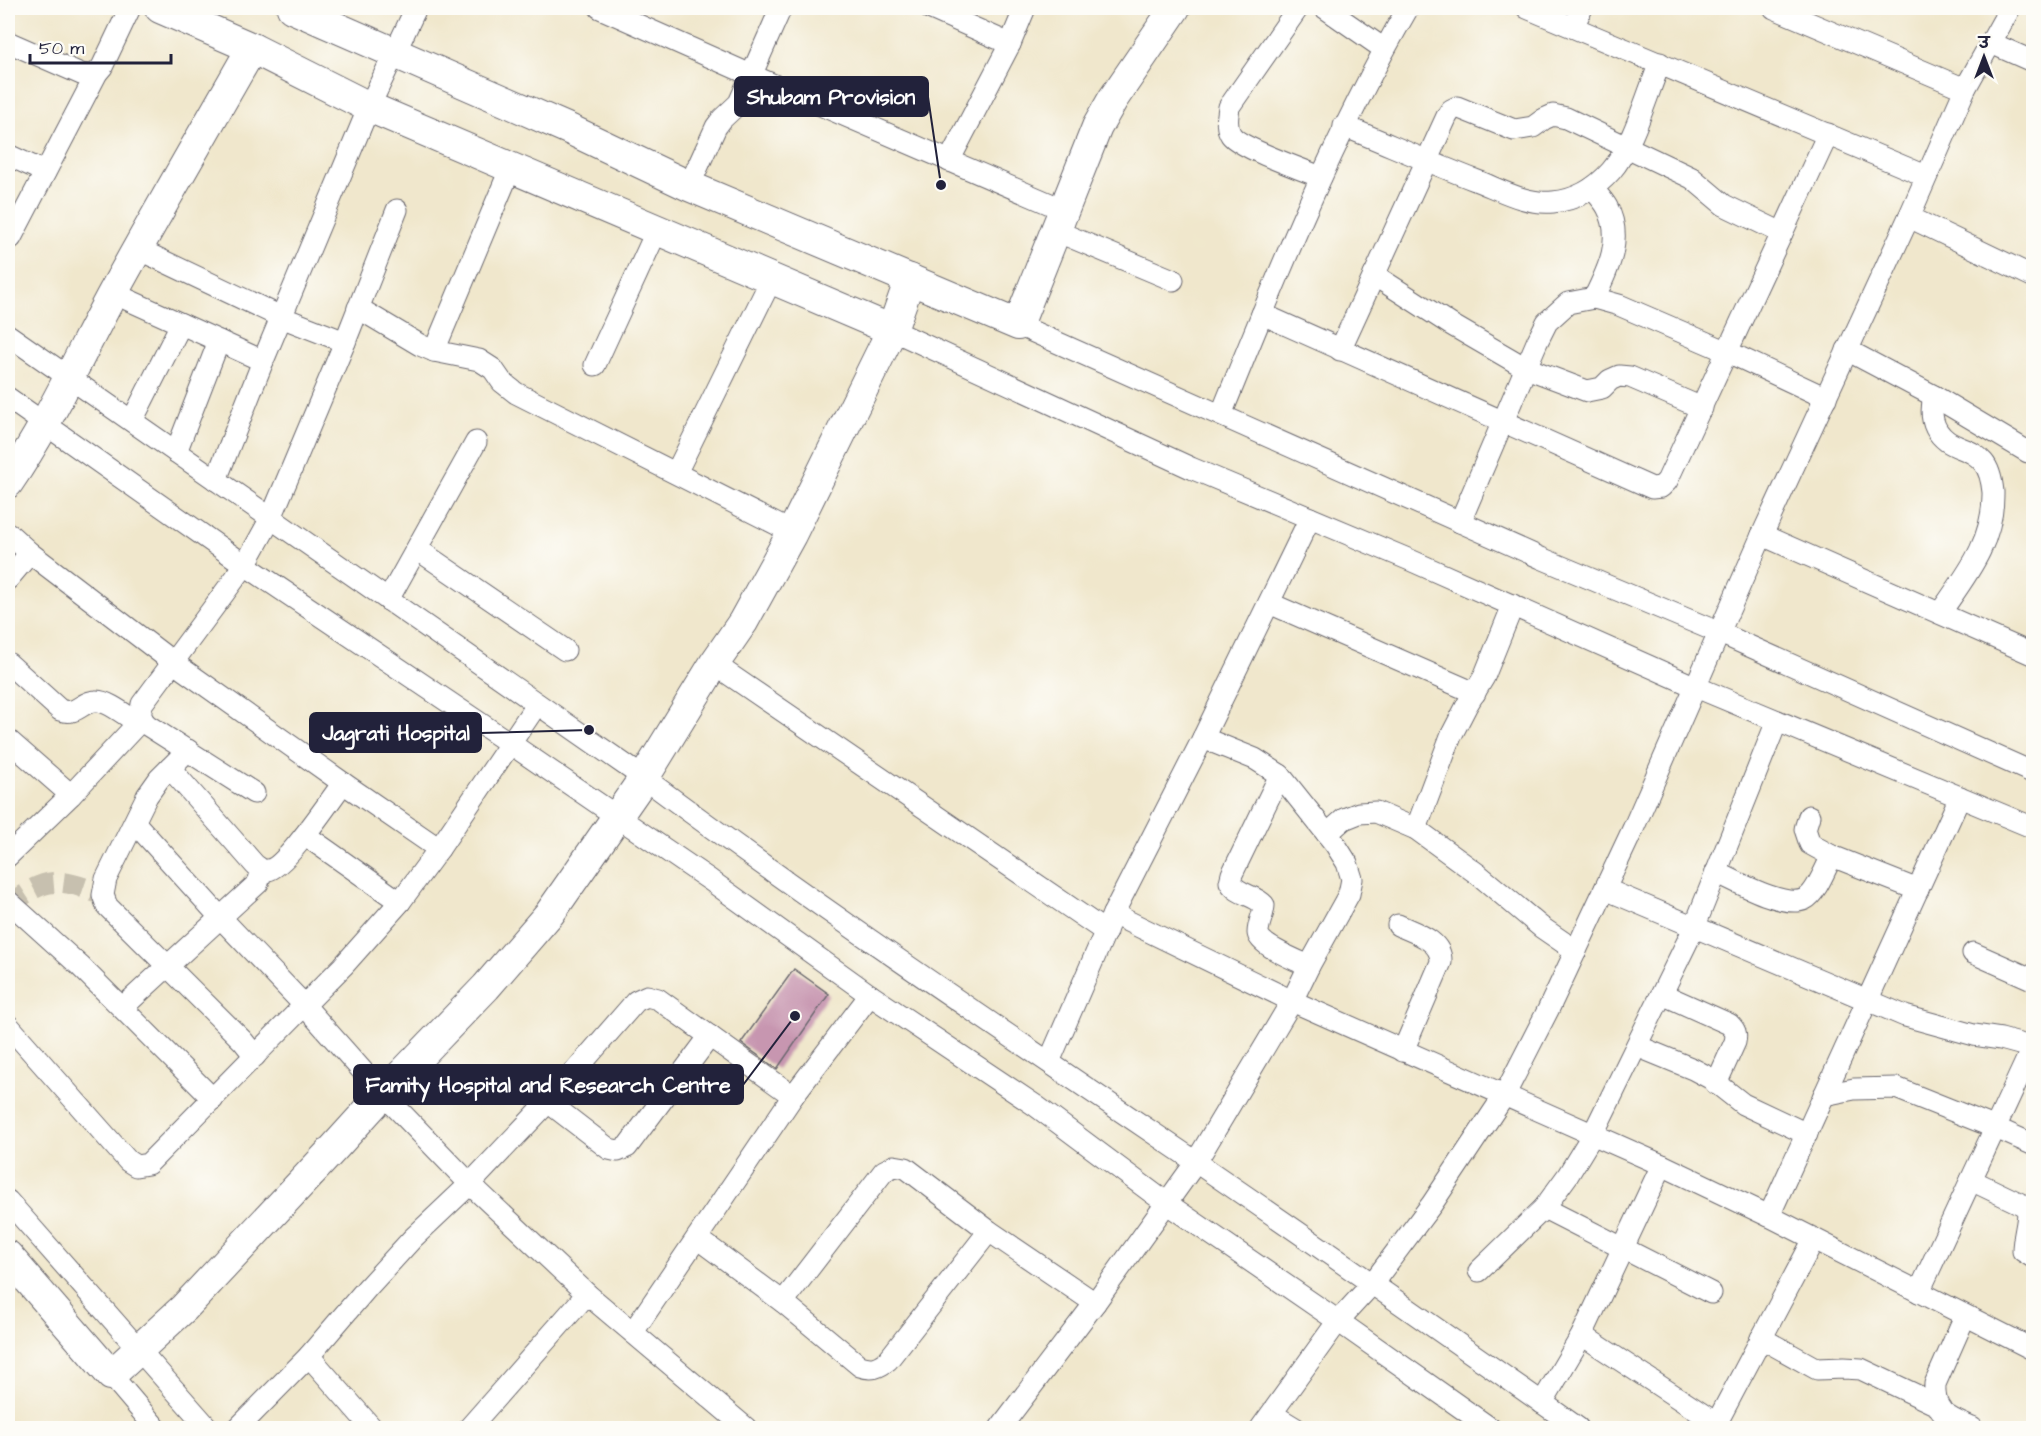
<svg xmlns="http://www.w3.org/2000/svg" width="2041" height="1436" viewBox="0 0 2041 1436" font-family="'Architects Daughter','Playpen Sans Deva',sans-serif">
<rect width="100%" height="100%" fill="#fdfcf7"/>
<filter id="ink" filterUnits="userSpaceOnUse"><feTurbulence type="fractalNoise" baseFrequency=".0167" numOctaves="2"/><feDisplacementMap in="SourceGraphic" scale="12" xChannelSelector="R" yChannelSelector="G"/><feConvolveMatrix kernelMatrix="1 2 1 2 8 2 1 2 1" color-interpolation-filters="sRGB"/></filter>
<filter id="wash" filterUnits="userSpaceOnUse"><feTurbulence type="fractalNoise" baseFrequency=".008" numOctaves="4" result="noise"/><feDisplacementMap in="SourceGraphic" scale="24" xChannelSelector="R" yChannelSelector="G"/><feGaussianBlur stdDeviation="1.35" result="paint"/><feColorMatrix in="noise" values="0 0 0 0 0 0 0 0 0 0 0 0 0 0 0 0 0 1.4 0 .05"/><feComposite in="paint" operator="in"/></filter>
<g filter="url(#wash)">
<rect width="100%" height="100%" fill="#f0e7cc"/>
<g id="blocks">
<path fill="#c796b0" d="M794,969l35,25 -52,75 -36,-26z"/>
</g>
</g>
<g filter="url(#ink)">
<use href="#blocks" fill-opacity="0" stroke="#6a676e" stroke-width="1.5"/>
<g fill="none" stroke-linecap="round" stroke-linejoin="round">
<path stroke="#c7c0af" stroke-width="21" stroke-dasharray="21 10" stroke-linecap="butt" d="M8,906c39,-30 50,-29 95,-11"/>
<defs>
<g id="street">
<path d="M600,8l151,67 313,135"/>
<path d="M929,8l81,36"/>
<path d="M1298,8l-69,99c-1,9 -4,19 2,28 8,12 72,35 90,42"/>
<path d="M1325,8l59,41"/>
<path d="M1527,8l399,168"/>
<path d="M1774,8l191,81"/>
<path d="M1573,27l9,-19"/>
<path d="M8,42l73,32c10,2 15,1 21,-7l28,-59"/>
<path d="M1991,43l43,19"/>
<path d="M1344,126c44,18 87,37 131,54 24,9 51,25 78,22 23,-2 43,-14 58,-31 22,-25 36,-77 49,-108"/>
<path d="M8,155l37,17"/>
<path d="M949,161l61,-117 15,-36"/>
<path d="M689,186l27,-59 6,-8 17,-16 42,-95"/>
<path d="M1592,188c5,6 11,12 15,19 17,31 1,63 -13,91"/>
<path d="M1909,217l125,60"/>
<path d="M1056,231l117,49"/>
<path d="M11,238l86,-165"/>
<path d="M138,249l143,68 64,25"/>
<path d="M1374,275l76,49 74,43 63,24 15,-3 8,-8 9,-4 11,1 72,31"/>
<path d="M113,293l150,68"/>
<path d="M358,308l62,37 14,6 45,9 14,9 9,13 14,11 276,139"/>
<path d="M1262,314l390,174 9,-1 6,-6 161,-347"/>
<path d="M1018,325l523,233 179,75 314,140"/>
<path d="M892,330l299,138 219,92 286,127 338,141"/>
<path d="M8,335l636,443c179,133 364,257 549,382 129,88 257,178 385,268"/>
<path d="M1340,350l107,-234 4,-6 6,-3 57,23 19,-3 11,-8 9,-4 13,3 126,60 32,27 58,28"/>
<path d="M1847,350l87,46 94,56 6,1"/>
<path d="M434,351l77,-184"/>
<path d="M595,365l62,-135"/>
<path d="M1934,396c-4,17 -3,33 13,45 13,9 25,8 36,21 7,8 9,20 10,30 1,50 -26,82 -53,121"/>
<path d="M8,398l237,167 266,179 199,136 160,115 166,111 130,97 172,118 152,107"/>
<path d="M1221,415c56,-139 112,-278 187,-407"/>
<path d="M132,421l49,-97"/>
<path d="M176,452l43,-111"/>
<path d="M676,473l96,-195"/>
<path d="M216,480l47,-119 106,-254 47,-99"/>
<path d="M1460,522l77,-180 10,-20 21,-19 26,-5 25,7 109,47 98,46"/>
<path d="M8,533l22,20 144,110 169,120 96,66"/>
<path d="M1762,535l272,120"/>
<path d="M417,549l148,101"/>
<path d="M8,579l22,-26"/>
<path d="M388,600l88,-158"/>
<path d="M1269,603l206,90"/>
<path d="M8,663l52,47c18,6 21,-9 36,-9 11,-1 32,16 42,22"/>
<path d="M714,664l392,268"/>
<path d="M8,740l63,55"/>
<path d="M188,750l-29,29 -12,17 -41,83 -3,16 4,11 136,135 12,15"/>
<path d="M170,768l85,97c4,3 8,6 13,5 17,-2 63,-71 75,-87"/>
<path d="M1280,775l-48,99 -2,8c7,13 24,12 34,23 0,9 -6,18 -6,28 0,12 40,28 51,33"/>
<path d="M254,793l-107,-68c-7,-7 -7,-11 -5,-21l103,-139 26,-47 74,-176 52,-132"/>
<path d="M1809,816l-4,13 5,15 22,12 86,34"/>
<path d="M135,823l85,94 84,88 79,89 87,90 117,110 159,134"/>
<path d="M1416,829l35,-93 16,-31 17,-28 29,-72"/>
<path d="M1327,834l17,-15 15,-6 17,-1 40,17 63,46 62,52 35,24"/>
<path d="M305,835l95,67"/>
<path d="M8,856l63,-61 71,-76"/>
<path d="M1716,872c20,9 68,37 89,27 11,-5 21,-32 27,-43"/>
<path d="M1605,889l300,127 69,19 27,4 33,9"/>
<path d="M8,901l72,65 133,133"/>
<path d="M1113,914l179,87 370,164 107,51 265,134"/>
<path d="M1398,925c17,8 44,15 43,37l-38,89"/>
<path d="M1973,953l61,27"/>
<path d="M1662,994l67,30c6,6 8,9 6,18l-19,42"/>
<path d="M122,1008l136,-125 4,-13"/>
<path d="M8,1025l120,136 8,5 12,-2 195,-198 57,-64 39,-53 98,-145"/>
<path d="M1637,1046l56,23 17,9 33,26 64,30"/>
<path d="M1049,1062l64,-148 90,-176 107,-220"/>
<path d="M1824,1095l30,-6 42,-1 100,40 38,17"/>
<path d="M548,1102l61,47 9,2 9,-4 83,-111"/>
<path d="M1971,1180l52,25 5,6c0,14 -5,26 -5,40l11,7"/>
<path d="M8,1201l200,227"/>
<path d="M1544,1208l167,85"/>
<path d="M1769,1216l191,-419"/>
<path d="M697,1238l86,64 77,64c12,4 18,2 28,-6l101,-129"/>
<path d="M1479,1271l65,-63 24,-33 25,-41 101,-206 83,-207"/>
<path d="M1919,1292l115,-248"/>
<path d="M783,1302l101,-131 10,-5 12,2 83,63 106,72"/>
<path d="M1965,1316l-30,68c-2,30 14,34 37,44"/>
<path d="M633,1332l160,-236 77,-101"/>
<path d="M1582,1335l134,88"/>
<path d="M1761,1338l56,31 27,-1 17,1 76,36"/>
<path d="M309,1356l63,72"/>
<path d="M111,1375l45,53"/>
<path d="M1542,1403l40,-68 80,-170"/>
<path d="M1272,1414l23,14"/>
<path d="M238,1428l71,-72 59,-69 45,-49 57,-54 78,-82 88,-101 11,-5 11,3 135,97"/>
<path d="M469,1428l118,-134"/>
<path d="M1000,1428l95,-125 101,-141 96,-161 17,-35 40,-72 3,-15 -5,-16 -12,-19 -55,-69 -25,-16 -52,-21"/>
<path d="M1261,1428l77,-107 34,-37 60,-80 72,-108 44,-86 85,-181 129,-294 147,-318 56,-128 45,-81"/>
<path d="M1714,1428l100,-189"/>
</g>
<g id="secondary">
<path d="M160,8l92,40 117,59 523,223"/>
<path d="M292,8l279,122 118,56 329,139 79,-198 16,-28 62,-91"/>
<path d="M8,483c42,-61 71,-128 106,-192 45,-82 92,-162 138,-243"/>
<path d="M8,1256l103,119 73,-67 151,-161 48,-53 103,-107 64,-74 94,-135 70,-114 29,-42 48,-87 101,-205 18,-51"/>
</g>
</defs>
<use href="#street" stroke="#6a676e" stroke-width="23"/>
<use href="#secondary" stroke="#6a676e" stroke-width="32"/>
<use href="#street" stroke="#fff" stroke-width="21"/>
<use href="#secondary" stroke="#fff" stroke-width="30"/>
</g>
</g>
<path fill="none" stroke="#22223b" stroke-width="2" d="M941 185L928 97M589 730L481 733M795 1016L743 1085"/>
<g fill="#22223b" stroke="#fdfcf7" stroke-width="2">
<circle cx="941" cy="185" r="6"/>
<circle cx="589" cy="730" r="6"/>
<circle cx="795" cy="1016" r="6"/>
</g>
<g fill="#22223b" stroke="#22223b" stroke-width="2">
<rect x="735" y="77" width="193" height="39" rx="6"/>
<rect x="310" y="713" width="171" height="39" rx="6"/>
<rect x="354" y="1065" width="389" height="39" rx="6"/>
</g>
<g font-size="21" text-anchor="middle" font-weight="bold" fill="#fff">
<text x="831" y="104">Shubam Provision</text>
<text x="396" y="740">Jagrati Hospital</text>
<text x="548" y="1092">Famity Hospital and Research Centre</text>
</g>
<rect width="2041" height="1436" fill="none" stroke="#fdfcf7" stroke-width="30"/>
<g transform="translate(1984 57)" stroke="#fdfcf7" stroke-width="4.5" paint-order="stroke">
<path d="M0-4.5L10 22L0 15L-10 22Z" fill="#22223b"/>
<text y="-9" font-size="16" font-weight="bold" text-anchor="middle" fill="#22223b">उ</text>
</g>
<path d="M30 54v9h141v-9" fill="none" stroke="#22223b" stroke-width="3"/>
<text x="39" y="54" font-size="18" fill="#22223b" stroke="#fdfcf7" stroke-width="4.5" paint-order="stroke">50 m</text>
</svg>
